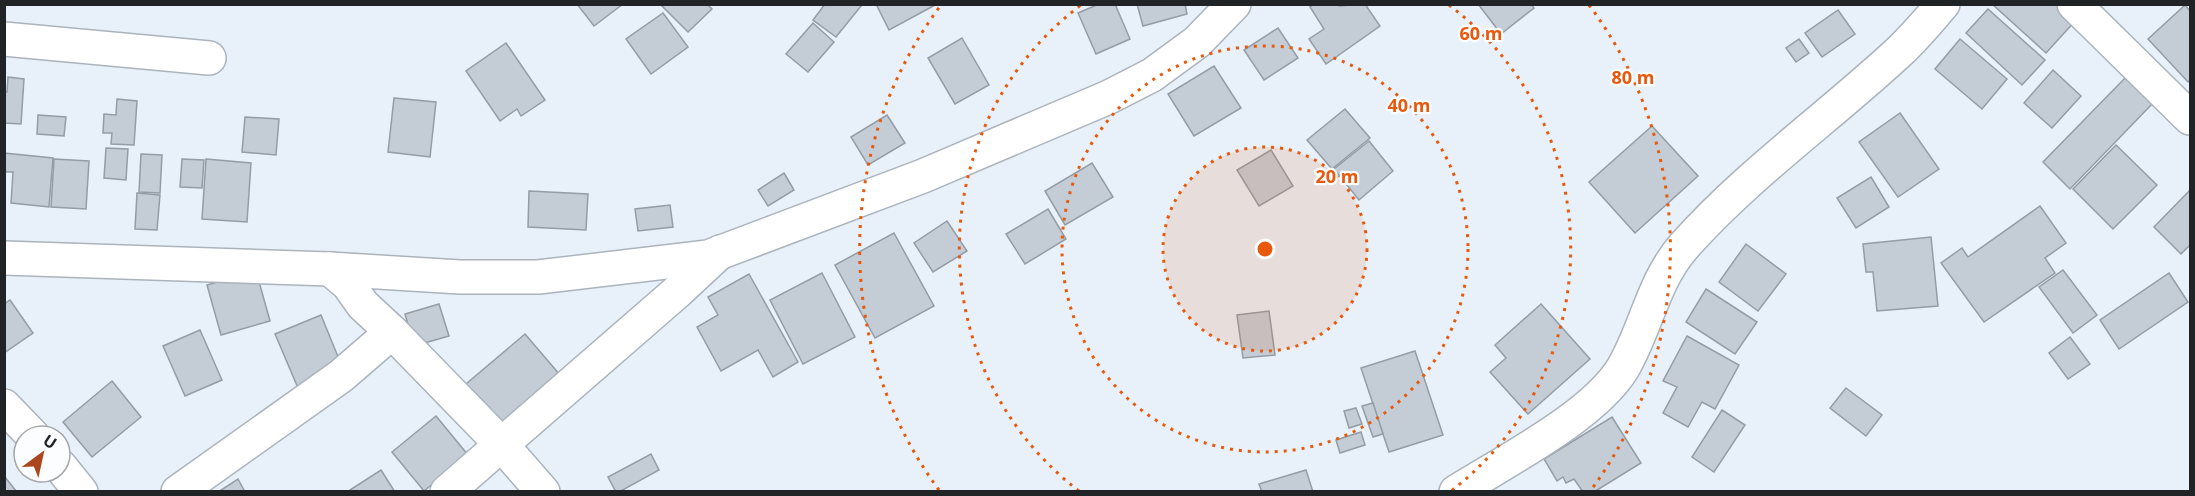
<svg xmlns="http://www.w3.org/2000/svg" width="2195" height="496" viewBox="0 0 2195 496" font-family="'Open Sans',sans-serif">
<rect width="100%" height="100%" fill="#e8f1fa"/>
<g fill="#c4ccd6" stroke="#949ca5" stroke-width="1.5">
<path d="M577,4h46l-29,22z"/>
<path d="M660,4h47l5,5 -24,23z"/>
<path d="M825,4h34l2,2 -25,31 -23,-17z"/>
<path d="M876,4h61l-48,26z"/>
<path d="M1099,4h16l15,35 -34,15 -18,-41z"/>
<path d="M1137,4h48l2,10 -44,12z"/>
<path d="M1314,4h24l1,2 26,-2 15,22 -54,38 -17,-25 15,-10 -14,-22z"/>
<path d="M1478,4h53l3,4 -33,26z"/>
<path d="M1992,4h67l17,16 -30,33z"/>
<path d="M2185,5l5,6v69l-2,2 -40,-43z"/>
<path d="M1988,9l57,51 -23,25 -56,-52z"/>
<path d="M1838,10l17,24 -33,23 -17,-24z"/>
<path d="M663,13l25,34 -37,27 -25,-35z"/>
<path d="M813,23l21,19 -26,30 -22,-18z"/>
<path d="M1278,28l20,30 -34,22 -20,-30z"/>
<path d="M962,38l27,47 -34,19 -27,-46z"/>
<path d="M1799,39l10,14 -13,9 -10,-14z"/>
<path d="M1960,39l47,40 -25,30 -47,-40z"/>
<path d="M506,43l39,57 -24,16 -4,-7 -17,12 -34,-50z"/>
<path d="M1214,66l27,42 -47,28 -26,-42z"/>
<path d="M2053,70l28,26 -29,32 -28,-25z"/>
<path d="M8,77l16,2 -3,45 -17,-1v-31h3z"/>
<path d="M2126,77l27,26 -83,86 -27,-27z"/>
<path d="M394,98l42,4 -6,55 -42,-5z"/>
<path d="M117,99l20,2 -3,44 -23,-1 1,-11h-9l1,-19 12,1z"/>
<path d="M1345,109l25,29 -38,31 -25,-29z"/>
<path d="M1900,113l39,56 -41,28 -39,-55z"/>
<path d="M38,115l28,2 -2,19 -27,-2z"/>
<path d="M887,115l18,28 -37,22 -17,-28z"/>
<path d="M245,117l34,2 -3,36 -34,-3z"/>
<path d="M1652,126l46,50 -63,57 -46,-51z"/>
<path d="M1369,141l24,30 -34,29 -25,-31z"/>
<path d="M2116,145l41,40 -44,44 -40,-40z"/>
<path d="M106,148l22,1 -2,31 -22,-2z"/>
<path d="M1271,150l22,36 -34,20 -22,-36z"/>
<path d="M4,153l49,5 -4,49 -38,-4 2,-31h-9z"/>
<path d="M141,154l21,1 -2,38 -21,-1z"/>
<path d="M54,159l35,2 -3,48 -35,-2z"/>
<path d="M182,159l22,1 -2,28 -22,-1z"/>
<path d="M206,159l45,4 -4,59 -45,-3z"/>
<path d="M1092,163l21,34 -48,28 -20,-34z"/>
<path d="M784,173l10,17 -26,16 -10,-16z"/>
<path d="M1871,177l18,30 -33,21 -19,-30z"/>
<path d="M2190,190v55l-9,9 -27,-27z"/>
<path d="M529,191l59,3 -2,36 -58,-3z"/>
<path d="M137,193l23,2 -3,35 -22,-1z"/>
<path d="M670,205l3,22 -35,4 -3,-22z"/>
<path d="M2040,206l26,37 -21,15 10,15 -71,49 -43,-59 21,-15 6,9z"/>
<path d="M1048,209l18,30 -41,25 -19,-30z"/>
<path d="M947,221l20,30 -34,21 -19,-29z"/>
<path d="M894,233l40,73 -59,32 -40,-73z"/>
<path d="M1931,237l7,69 -61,5 -4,-39h-7l-3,-28z"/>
<path d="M1746,244l40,30 -28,37 -39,-29z"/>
<path d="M2063,270l34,45 -24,18 -34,-46z"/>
<path d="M256,271l14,50 -49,14 -14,-50z"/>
<path d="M822,273l33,64 -52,27 -33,-64z"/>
<path d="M2169,273l19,29 -69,47 -19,-29z"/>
<path d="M749,274l49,88 -25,15 -15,-27 -37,21 -24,-44 21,-12 -10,-18z"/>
<path d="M1706,289l51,33 -22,32 -49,-32z"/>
<path d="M10,300l23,33 -29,20v-49z"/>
<path d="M439,304l10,32 -35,10 -9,-32z"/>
<path d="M1541,304l49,55 -62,55 -38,-42 16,-14 -11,-13z"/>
<path d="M1269,311l6,44 -32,3 -6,-43z"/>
<path d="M321,315l22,54 -45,19 -23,-54z"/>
<path d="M200,330l22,50 -37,16 -22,-50z"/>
<path d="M525,334l35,41 -65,55 -35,-41z"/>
<path d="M1687,336l52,29 -24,44 -13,-7 -14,25 -25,-14 14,-26 -14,-6z"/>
<path d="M2070,337l20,27 -22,15 -19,-26z"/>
<path d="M1415,351l28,84 -54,17 -28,-84z"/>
<path d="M112,381l29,36 -49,40 -29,-35z"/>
<path d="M1846,388l36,27 -16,21 -36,-28z"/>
<path d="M1373,403l10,31 -10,3 -11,-31z"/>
<path d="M1356,408l6,16 -13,4 -5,-17z"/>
<path d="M1722,410l23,15 -31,47 -22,-15z"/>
<path d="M436,416l32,39 -44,36 -32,-39z"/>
<path d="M1612,417l29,46 -47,29h-11l-9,-13 -8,4 -3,-6 -6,4 -13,-22z"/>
<path d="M1361,432l4,13 -25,8 -4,-13z"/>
<path d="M651,454l8,16 -40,22h-3l-8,-15z"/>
<path d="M381,470l14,22h-45v-2z"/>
<path d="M1306,470l7,22h-51l-3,-8z"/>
<path d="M5,477l12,15h-13z"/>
<path d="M238,479l7,13h-27z"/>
</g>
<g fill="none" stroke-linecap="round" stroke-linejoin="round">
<defs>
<g id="minor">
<path d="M2074,4l116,114"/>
<path d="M4,39l205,19"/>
<path d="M4,258l326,11 130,8h78l170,-20 215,-81 186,-79 43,-22 45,-33 37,-38"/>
<path d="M330,269l18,15 15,21 29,27 110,113 41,47"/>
<path d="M4,406l29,30"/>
<path d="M60,466l21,26"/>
<path d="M178,492l163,-116 51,-44"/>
<path d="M447,492l230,-200 43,-40"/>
<path d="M1456,492c49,-31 138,-76 167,-124 23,-39 30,-87 61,-122 64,-72 145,-129 216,-195 15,-14 29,-31 43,-47"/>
</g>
</defs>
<use href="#minor" stroke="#abb3bc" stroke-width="36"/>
<use href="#minor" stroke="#fff" stroke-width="33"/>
</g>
<circle cx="1265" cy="249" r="102" fill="#e8590c" fill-opacity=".12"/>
<g fill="none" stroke="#e8590c" stroke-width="3" stroke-dasharray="3 6">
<circle cx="1265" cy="249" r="102"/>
<circle cx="1265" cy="249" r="203"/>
<path d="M1079 491A305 305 0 0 1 1081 5M1449 5A305 305 0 0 1 1451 491"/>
<path d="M939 490A406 406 0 0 1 941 5M1589 5A406 406 0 0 1 1591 490"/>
</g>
<circle cx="1265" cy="249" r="9" fill="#e8590c" stroke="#fbfdff" stroke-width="3"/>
<g font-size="18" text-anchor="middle" font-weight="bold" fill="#e8590c" stroke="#fbfdff" stroke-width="4.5" stroke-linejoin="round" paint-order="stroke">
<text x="1481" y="40">60 m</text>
<text x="1633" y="84">80 m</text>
<text x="1409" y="112">40 m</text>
<text x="1337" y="183">20 m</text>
</g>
<rect width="2195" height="496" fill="none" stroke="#212427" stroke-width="12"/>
<g transform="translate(42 454) rotate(33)"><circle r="28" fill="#fbfdff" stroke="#a4a6a9" stroke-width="1.5"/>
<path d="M0-4.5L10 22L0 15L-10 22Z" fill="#ac461f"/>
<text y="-9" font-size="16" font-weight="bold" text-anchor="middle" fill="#212427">U</text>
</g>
</svg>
